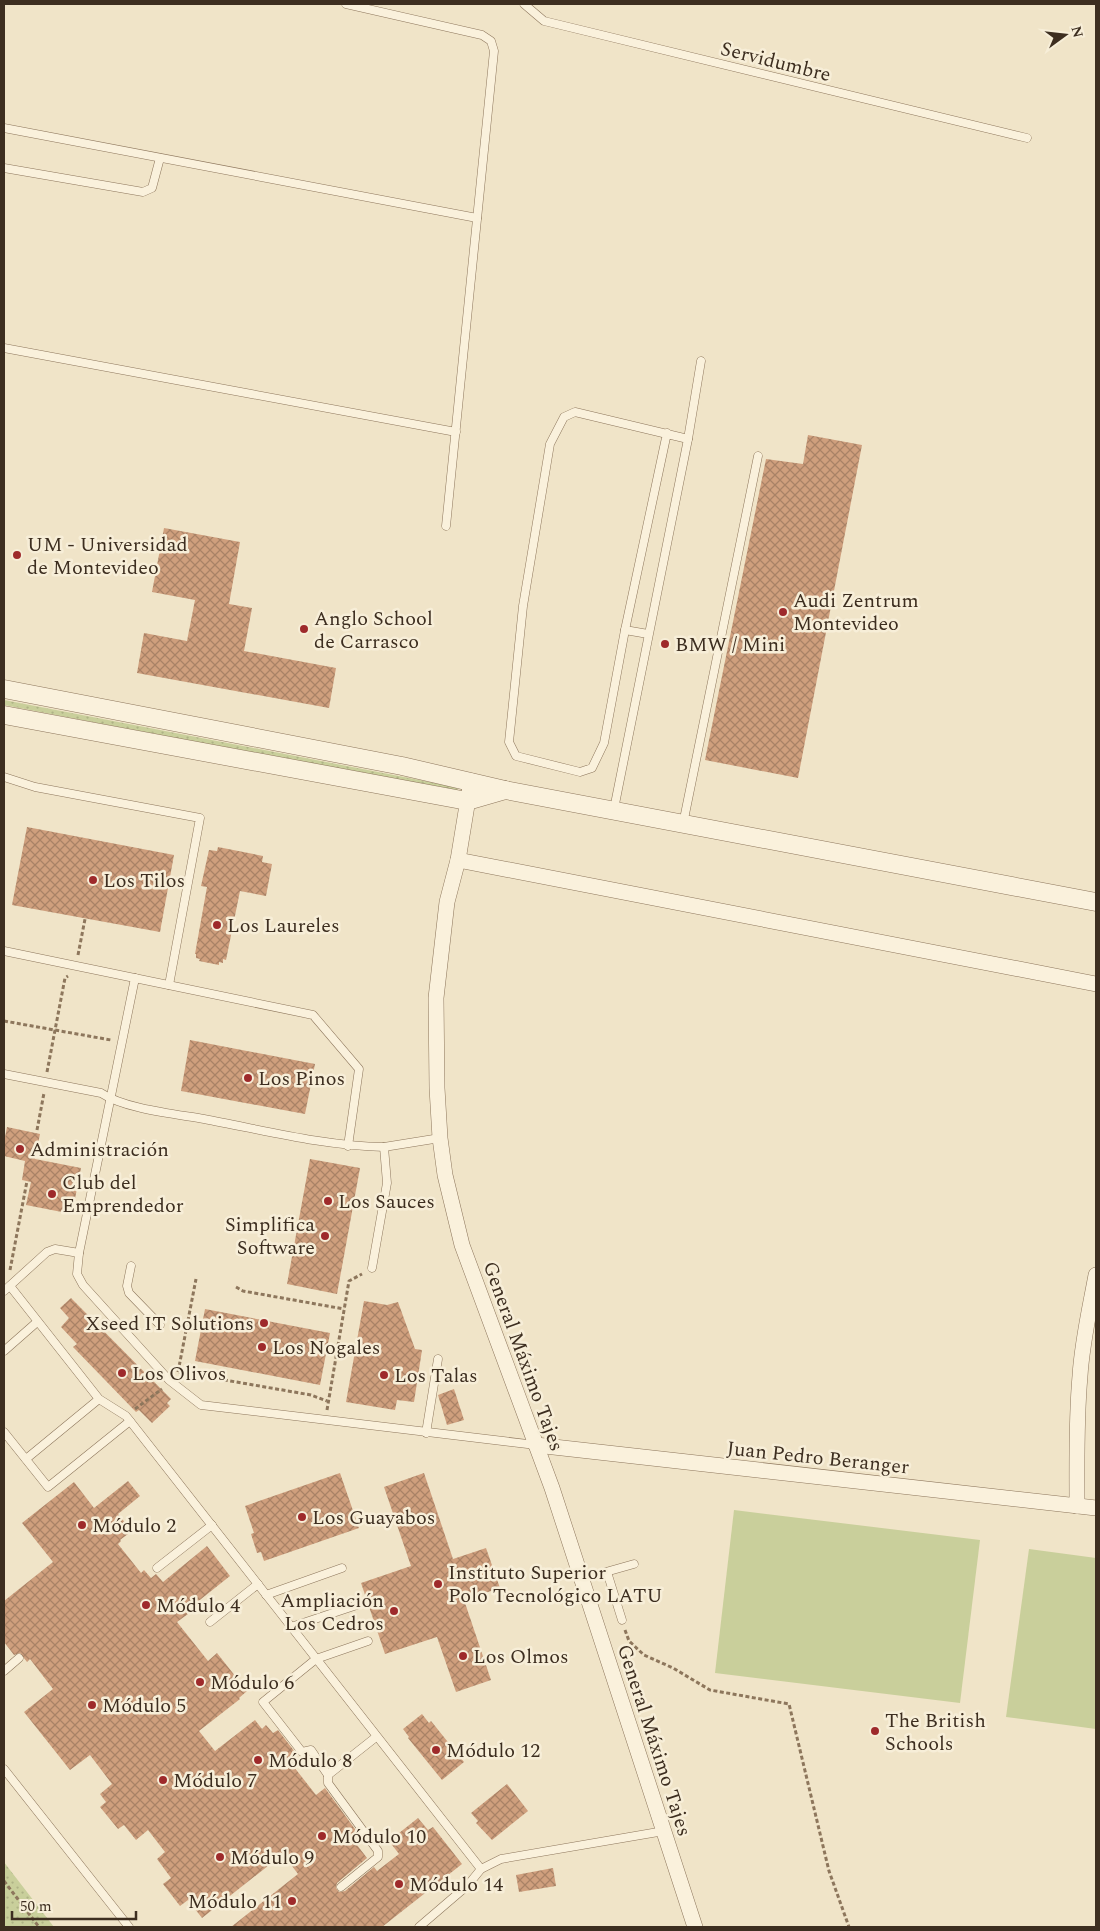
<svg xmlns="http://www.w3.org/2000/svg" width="1100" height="1931" viewBox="0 0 1100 1931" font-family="Spectral,serif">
<defs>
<pattern id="grass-dots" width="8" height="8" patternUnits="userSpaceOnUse" patternTransform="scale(1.25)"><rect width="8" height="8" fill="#c9cf9b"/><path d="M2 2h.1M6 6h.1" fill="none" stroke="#aeb285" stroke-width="1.8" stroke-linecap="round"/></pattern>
<pattern id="building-cross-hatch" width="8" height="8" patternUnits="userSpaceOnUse" patternTransform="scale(1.25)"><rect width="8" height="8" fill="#cf9f7d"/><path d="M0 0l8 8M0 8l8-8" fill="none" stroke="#a98266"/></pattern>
</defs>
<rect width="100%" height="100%" fill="#f0e4c8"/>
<g fill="url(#grass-dots)">
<path d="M4,700l452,87 2,3 -3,2 -451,-87z"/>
<path d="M4,1862l6,8 44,57h-50z"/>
</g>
<g fill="#c9cf9b">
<path d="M734,1510l246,30 -20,163 -245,-30z"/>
<path d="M1029,1549l67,9v171l-90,-12z"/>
</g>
<g fill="url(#building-cross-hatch)">
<path d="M808,435l54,10 -64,333 -93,-18 61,-301 37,5z"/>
<path d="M164,528l76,14 -11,62 23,4 -8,43 92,17 -7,40 -192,-35 7,-40 43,8 8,-41 -43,-8z"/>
<path d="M27,827l147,28 -14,77 -148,-27z"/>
<path d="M218,847l45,9 -1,6 10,2 -6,32 -26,-5 -14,69 -3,-1v4l-4,-1v3l-20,-4 1,-2 -4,-1v-4h-1l12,-67 -6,-1 8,-36 8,1z"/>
<path d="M190,1040l125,24 -10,50 -124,-23z"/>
<path d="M7,1127l33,7 -5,25 46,9 -9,46 -46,-9 5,-23 -9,-2 3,-19 -21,-5v-14z"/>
<path d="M310,1159l50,9 -23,126 -50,-10z"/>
<path d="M71,1298l100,101 -4,4 3,3 -18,17 -13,-13 -3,2 -63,-65 4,-3 -16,-17 8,-9 -9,-10z"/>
<path d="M364,1301l23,4 11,-3 17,47 7,1 -8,52 -17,-2 -2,10 -49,-8z"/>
<path d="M205,1309l125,24 -10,52 -125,-24z"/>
<path d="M454,1389l10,31 -17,5 -9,-30z"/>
<path d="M340,1473l19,55 -95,33 -3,-9 -4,1 -6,-19 3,-1 -9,-27z"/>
<path d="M424,1473l29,86 33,-11 14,40 -36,12 27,80 -35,12 -19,-55 -52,17 -24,-71 50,-17 -27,-79z"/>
<path d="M128,1481l12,15 -22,18 14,17 -12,9 1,1 -3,3 23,29 3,-3 7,8 5,-4 7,8 44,-36 23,30 -44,35 2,3 -11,8 31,39 9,-8 30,38 -8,7 1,1 -41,32 16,20 40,-31 7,9 4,-4 7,8 5,-3 17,22 -5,4 7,8 -3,3 22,28 9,-7 38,52 -6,5 10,13 -30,25 -1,5 3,4 6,-1 29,-24 3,4 22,-17 -10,-13 29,-23 10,12 5,-3 29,37 -80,63h-151l67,-53 -15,-20 -81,64 -14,-18 -8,6 -17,-22 8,-6 -14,-19 8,-7 -17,-22 -12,10 -12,-15 -6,4 -18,-22 6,-5 -6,-8 12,-10 -22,-29 -20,15 -46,-58 29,-23 -23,-30 -3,3 -7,-9 -6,2 -10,-13v-41l49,-39 -31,-39 52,-41 20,26z"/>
<path d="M422,1714l7,9 2,-2 33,41 -22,18 -34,-42 1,-1 -6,-8z"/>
<path d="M507,1784l21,27 -36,29 -16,-17 2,-2 -7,-8z"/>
<path d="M553,1868l3,18 -37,6 -3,-17z"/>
</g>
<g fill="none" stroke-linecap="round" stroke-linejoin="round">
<defs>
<g id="service">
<path d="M346,4l136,31 9,6 3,10 -48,475"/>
<path d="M524,4l20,17 483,117"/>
<path d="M4,128l473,90"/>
<path d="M4,168l139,24 9,-4 8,-30"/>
<path d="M4,348l452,84"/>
<path d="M667,433l-42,197 -21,113 -12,25 -12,4 -64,-16 -7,-14 14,-136 27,-162 14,-27 11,-5 113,27"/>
<path d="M625,630l23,4"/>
<path d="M4,777l31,10 165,31 -31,167"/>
<path d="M614,809l74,-370 13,-78"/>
<path d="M683,824l75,-368"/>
<path d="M4,951l309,64 46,54 -11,77"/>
<path d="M135,978l-56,275 -2,21 6,11 86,95 32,25 335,40"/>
<path d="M4,1074l97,19c24,16 74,21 103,26 59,11 120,27 180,28"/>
<path d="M131,1266l-4,20 2,7 31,32"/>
<path d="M372,1268l15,-85 -3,-36 56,-9"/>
<path d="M10,1286l89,113 27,17 4,5 351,448 -13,16 -49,42"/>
<path d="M4,1291l43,-39 8,-3 24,4"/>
<path d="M4,1351l33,-29"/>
<path d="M4,1432l44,55 82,-66"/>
<path d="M426,1433l12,-74"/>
<path d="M26,1459l73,-60"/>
<path d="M157,1568l55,-43"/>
<path d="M607,1572l15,48"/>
<path d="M581,1579l53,-15"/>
<path d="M266,1595l76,-27"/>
<path d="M210,1622l48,-38"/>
<path d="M291,1627l66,-22"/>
<path d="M4,1671l15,-13"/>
<path d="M4,1769l125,158"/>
<path d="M328,1775l-17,-25 -9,2 -39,-50 53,-43 52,-18"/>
<path d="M481,1869l20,-10 163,-28"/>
<path d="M341,1887l37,-30v-6l-50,-68v-8l48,-38"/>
</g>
<g id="minor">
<path d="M471,781l-13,79 -11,42 -11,96 1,90 3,50 5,37 17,70 90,243 143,439"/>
<path d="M458,860l638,124"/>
<path d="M536,1445l560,63"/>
<path d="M1077,1506c0,-43 -1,-86 3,-130 2,-34 10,-68 16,-101"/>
</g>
<g id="tertiary">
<path d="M4,689l398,77 103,24 591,112"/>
<path d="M4,715l463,86 38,-11"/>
</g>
</defs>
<use href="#service" stroke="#8d765c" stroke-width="9"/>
<use href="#minor" stroke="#8d765c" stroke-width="16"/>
<use href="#tertiary" stroke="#8d765c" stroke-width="19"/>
<g stroke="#8d765c" stroke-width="3" stroke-dasharray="4 2.5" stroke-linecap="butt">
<path d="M78,955l7,-36"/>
<path d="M4,1021l107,19"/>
<path d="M47,1072l18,-94 3,-2"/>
<path d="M37,1130l7,-37"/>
<path d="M10,1270l17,-89"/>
<path d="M236,1287l7,4 101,18"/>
<path d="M178,1372l18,-93"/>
<path d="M179,1372l132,23 16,6"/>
<path d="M135,1409l27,-20"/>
<path d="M327,1410l22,-129 13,-7"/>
<path d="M625,1630l4,11 15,14 29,13 37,22 79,14 40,167 20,56"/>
<path d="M4,1881l35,46"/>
</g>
<use href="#service" stroke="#faf1dc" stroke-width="8"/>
<use href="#minor" stroke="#faf1dc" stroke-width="15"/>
<use href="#tertiary" stroke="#faf1dc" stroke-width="18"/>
</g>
<g fill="#9e2a2b" stroke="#f7eed8" stroke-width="2">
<circle cx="17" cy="555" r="5"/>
<circle cx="783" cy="612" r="5"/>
<circle cx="304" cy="629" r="5"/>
<circle cx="665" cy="644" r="5"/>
<circle cx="93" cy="880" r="5"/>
<circle cx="217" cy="925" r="5"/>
<circle cx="248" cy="1078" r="5"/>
<circle cx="20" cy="1149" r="5"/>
<circle cx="52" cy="1194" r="5"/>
<circle cx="328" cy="1201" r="5"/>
<circle cx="325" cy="1236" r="5"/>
<circle cx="264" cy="1323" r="5"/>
<circle cx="262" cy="1347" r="5"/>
<circle cx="122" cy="1373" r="5"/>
<circle cx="384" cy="1375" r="5"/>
<circle cx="302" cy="1517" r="5"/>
<circle cx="82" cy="1525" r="5"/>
<circle cx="438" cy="1584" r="5"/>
<circle cx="146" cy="1605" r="5"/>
<circle cx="394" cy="1611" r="5"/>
<circle cx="463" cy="1656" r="5"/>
<circle cx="200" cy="1682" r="5"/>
<circle cx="92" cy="1705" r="5"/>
<circle cx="875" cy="1731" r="5"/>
<circle cx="436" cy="1750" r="5"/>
<circle cx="258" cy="1760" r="5"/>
<circle cx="163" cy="1780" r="5"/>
<circle cx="322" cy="1836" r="5"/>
<circle cx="220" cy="1857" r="5"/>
<circle cx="399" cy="1884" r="5"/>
<circle cx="292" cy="1901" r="5"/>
</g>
<g text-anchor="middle" stroke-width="5" stroke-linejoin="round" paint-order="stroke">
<g font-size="20" fill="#3d2e20" stroke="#f7eed8">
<text transform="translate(776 61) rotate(14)" y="7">Servidumbre</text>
<text transform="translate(524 1356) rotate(70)" y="7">General Máximo Tajes</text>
<text transform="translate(818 1457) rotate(6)" y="7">Juan Pedro Beranger</text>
<text transform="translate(655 1740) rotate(72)" y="7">General Máximo Tajes</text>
</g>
<g font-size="20" fill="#3d2e20" stroke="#f7eed8" text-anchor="start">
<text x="27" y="551">UM - Universidad<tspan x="27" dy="23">de Montevideo</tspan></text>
<text x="793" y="607">Audi Zentrum<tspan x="793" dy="23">Montevideo</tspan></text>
<text x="314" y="625">Anglo School<tspan x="314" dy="23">de Carrasco</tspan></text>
<text x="675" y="651">BMW / Mini</text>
<text x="103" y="887">Los Tilos</text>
<text x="227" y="932">Los Laureles</text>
<text x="258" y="1085">Los Pinos</text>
<text x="30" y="1156">Administración</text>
<text x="62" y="1189">Club del<tspan x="62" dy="23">Emprendedor</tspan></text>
<text x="338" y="1208">Los Sauces</text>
<text x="315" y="1231" text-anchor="end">Simplifica<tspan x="315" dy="23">Software</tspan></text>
<text x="254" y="1330" text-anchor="end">Xseed IT Solutions</text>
<text x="272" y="1354">Los Nogales</text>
<text x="132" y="1380">Los Olivos</text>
<text x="394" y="1382">Los Talas</text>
<text x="312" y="1524">Los Guayabos</text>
<text x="92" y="1532">Módulo 2</text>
<text x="448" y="1579">Instituto Superior<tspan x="448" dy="23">Polo Tecnológico LATU</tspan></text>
<text x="384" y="1607" text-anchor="end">Ampliación<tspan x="384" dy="23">Los Cedros</tspan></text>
<text x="156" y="1612">Módulo 4</text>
<text x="473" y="1663">Los Olmos</text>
<text x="210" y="1689">Módulo 6</text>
<text x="102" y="1712">Módulo 5</text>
<text x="885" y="1727">The British<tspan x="885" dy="23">Schools</tspan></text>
<text x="446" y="1757">Módulo 12</text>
<text x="268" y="1767">Módulo 8</text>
<text x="173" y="1787">Módulo 7</text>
<text x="332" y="1843">Módulo 10</text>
<text x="230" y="1864">Módulo 9</text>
<text x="409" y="1891">Módulo 14</text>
<text x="282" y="1908" text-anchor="end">Módulo 11</text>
</g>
</g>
<rect width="1100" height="1931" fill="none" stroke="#3d2e20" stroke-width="10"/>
<g transform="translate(1065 35) rotate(75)" stroke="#f7eed8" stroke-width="4" paint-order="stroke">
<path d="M0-4L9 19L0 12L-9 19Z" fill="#3d2e20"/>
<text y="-8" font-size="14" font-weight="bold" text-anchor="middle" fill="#3d2e20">N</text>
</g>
<path d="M12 1911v8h124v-8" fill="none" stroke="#3d2e20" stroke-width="2.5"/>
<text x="20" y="1911" font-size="15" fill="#3d2e20" stroke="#f7eed8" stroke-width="4" paint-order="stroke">50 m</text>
</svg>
